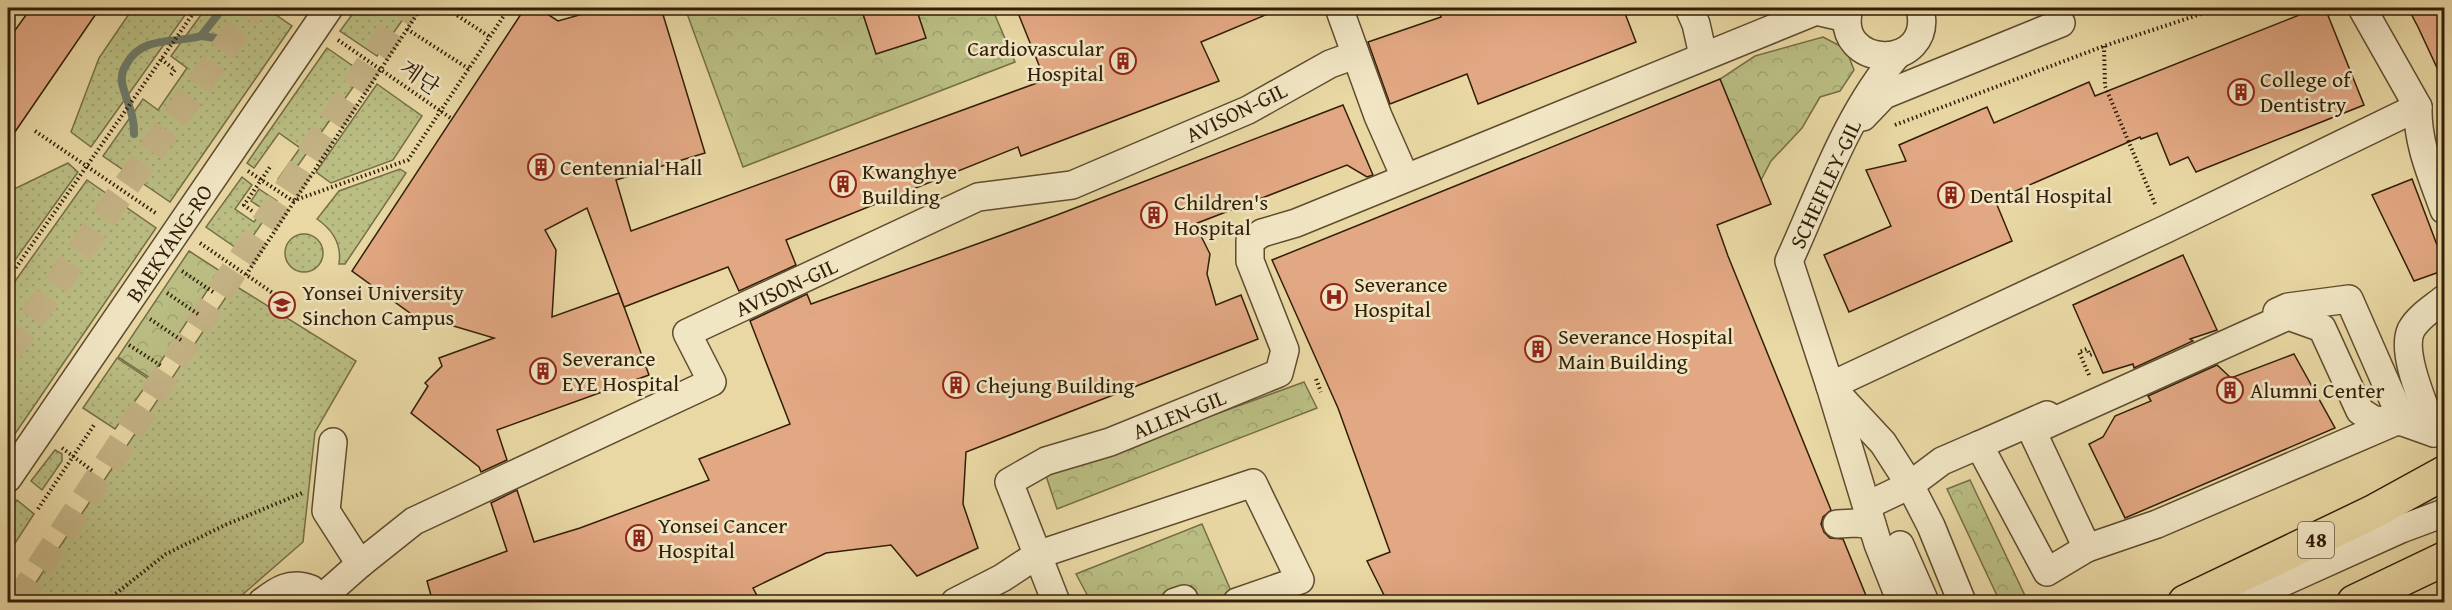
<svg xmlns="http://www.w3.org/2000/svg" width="2452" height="610" viewBox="0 0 2452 610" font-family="'Gentium Book Plus','Noto Serif KR',serif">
<defs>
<pattern id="grass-dots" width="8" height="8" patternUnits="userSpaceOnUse" patternTransform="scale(1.5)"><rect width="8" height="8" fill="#babe83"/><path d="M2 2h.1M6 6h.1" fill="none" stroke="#a0a370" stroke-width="1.8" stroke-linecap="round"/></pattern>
<pattern id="park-crowns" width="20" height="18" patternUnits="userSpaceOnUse" patternTransform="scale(1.5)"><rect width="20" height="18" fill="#babe83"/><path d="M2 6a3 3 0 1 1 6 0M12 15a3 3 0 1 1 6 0" fill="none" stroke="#a0a370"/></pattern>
</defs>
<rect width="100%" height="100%" fill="#e9d8a4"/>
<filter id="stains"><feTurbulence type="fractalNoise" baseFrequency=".00333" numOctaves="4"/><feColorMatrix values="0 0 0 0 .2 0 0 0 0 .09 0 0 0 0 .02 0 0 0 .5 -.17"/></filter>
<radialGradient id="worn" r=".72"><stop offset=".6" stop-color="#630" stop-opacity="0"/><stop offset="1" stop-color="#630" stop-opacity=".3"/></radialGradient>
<g fill="url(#grass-dots)" stroke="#766e46" stroke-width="1.5">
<path d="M133,8h57l-99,139 -20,-15 28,-74z"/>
<path d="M206,8h60l26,18 -122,176 -67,-46 40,-57 15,11 29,-42 -16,-12z"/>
<path d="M357,8h54l-34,48 -37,-25z"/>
<path d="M327,48l36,25 -78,111 -7,-5 22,-31 -21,-15 -25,35 -7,-5z"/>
<path d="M377,84l45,32 -29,44 -62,23 -15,-11z"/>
<path d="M68,163l10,9 -70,98v-78z"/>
<path d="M400,169l6,4 -61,91h-6c3,-20 -6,-34 -22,-45l22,-28z"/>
<path d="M242,177l10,8 -17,24 19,13 9,-13 -12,-8 8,-12 18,12 -35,51 -36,-25z"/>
<path d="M87,180l69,48 -148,216v-153z"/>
<circle cx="304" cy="253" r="19"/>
<path d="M234,285l122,76 -41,71 -12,110 -69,60h-211z"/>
<path d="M117,358l33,22 -35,49 -32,-21z"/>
<path d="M55,450l7,4v7l-20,29 -11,-9z"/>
<path d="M17,500l17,14 -26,40v-40z"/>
</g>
<g fill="url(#park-crowns)" stroke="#766e46" stroke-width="1.5">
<path d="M685,8h307l23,54 -272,105z"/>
<path d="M1823,37l23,12 8,21 -14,21 -20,6 -18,31 -31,33 -10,19 -41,-101 35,-23z"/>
<path d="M189,251l31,20 -70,107 -32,-21z"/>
<path d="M1304,382l13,26 -260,101 -11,-33z"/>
<path d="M1970,480l58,122h-28l-53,-113z"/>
<path d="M1202,524l32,74 -16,4h-18l-9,-16 -43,16h-57l-15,-28z"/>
</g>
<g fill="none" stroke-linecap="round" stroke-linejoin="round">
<g stroke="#6e7b6a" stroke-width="8">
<path d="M201,36l22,3"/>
<path d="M134,134c1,-18 -8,-34 -12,-51 -1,-7 0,-12 4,-18 15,-30 48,-21 75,-29l22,-28"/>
</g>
</g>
<g fill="#e2a883" stroke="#311e08" stroke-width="1.5">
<path d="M31,8h69l-92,134v-102z"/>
<path d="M525,8h13l20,13 46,-13h57l44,145 -89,27 15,51 414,-151 -29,-72h266l-81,34 18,39 -198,75 -3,-9 -232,93 10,25 -57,26 -11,-24 -104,40 -37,-99 -42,22 11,20 -4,67 67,-24 30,82 -152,55 10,30 -26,12 -2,-5 -68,-54 17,-27 -3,-3 17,-17 -3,-8 55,-20 -84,-25 -58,-42z"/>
<path d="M861,8h55l10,30 -50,16z"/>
<path d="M1437,8h186l13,34 -158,62 -11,-30 -77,30 -22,-62 73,-25z"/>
<path d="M2317,8h8l39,97 -168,67 -8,-15 -18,8 -13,-32 -16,6 -1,-2 -145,63 17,41 -163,71 -25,-57 67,-29 -25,-56 40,-9 -7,-16 88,-38 7,16 95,-41 6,14z"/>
<path d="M2408,8h37v77l-27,-58z"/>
<path d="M1720,79l51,125 -54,21 11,31 103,254 -8,7 -2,7 3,8 6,6 13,1 26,64h-481l-21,-42 23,-9 -52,-144 -66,-148z"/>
<path d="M1343,105l30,70 -6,2 -20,-12 -152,59 15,30 -3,20 9,31 25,-10 17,44 -292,113 -3,52 15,44 -61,28 -26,-31 -65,8 -73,35 8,15h-328l-6,-22 80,-30 -16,-48 26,-13 17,52 46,-14 129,-48 -10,-21 91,-35 -40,-103 57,-27 4,10 246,-89z"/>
<path d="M2412,179l33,87v4l-31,11 -42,-86z"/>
<path d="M2183,255l34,75 -27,9 3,2 -59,27 -1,-4 -30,9 -30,-68z"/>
<path d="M2294,354l41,74 -210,90 -36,-74 14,-7 12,-21 36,-15 -3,-5 69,-31 14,13z"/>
</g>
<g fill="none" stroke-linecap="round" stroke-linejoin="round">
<g stroke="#c4b385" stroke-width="27" stroke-dasharray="27 14" stroke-linecap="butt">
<path d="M8,352l245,-344"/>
<path d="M17,602l389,-594"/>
</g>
<defs>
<g id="minor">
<path d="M1339,8l39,108 27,61"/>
<path d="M1689,8l7,16 7,31"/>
<path d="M1849,8c-17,62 87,65 71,0"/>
<path d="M2362,8l56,99c-1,37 14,69 26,103"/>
<path d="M1898,54c-51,59 -77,137 -109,207l41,125 53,57 27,42 21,41 31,76"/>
<path d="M1863,117l21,-22 177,-72"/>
<path d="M2277,312l11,-5 61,-8 54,123"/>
<path d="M2047,415l-68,30 68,127 40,-24"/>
<path d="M2392,423l-235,101 -70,24 -55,-117 256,-115 34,12 38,83 14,9 29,2 31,11"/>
<path d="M2434,433c-8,-25 -34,-79 -23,-103 7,-13 22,-22 33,-31"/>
<path d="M333,442l-7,69 34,53"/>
<path d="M8,478l321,-470"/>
<path d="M1868,505l42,-20 32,-24 37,-16"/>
<path d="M1837,524l20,-1 15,2"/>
<path d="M1900,545l25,57"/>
<path d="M262,602c16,-12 28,-21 49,-13"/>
<path d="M317,602l43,-38 54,-43 298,-139 -25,-49 291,-136 94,-12 176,-75 82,-46 25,-9"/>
<path d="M955,602l47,-24 35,-23 216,-72 47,97 -63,22"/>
<path d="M1056,602l-47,-120 37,-21 64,-19 169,-69 6,-23 -35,-89v-20l12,-8 34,-10 520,-212 31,7"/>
<path d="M1175,602l9,-3"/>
<path d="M1901,602l-23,-58 -48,-158 336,-157 252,-122"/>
<path d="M2239,602l162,-73 43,-16"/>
</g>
<g id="major">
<path d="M2185,602l188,-90 71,-39"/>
<path d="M2354,602l90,-43"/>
</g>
</defs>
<use href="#minor" stroke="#5f4c2f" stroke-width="30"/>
<use href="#major" stroke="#311e08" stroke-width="36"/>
<g stroke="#311e08" stroke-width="4" stroke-dasharray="1.5 3" stroke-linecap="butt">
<path d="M446,8l44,29"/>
<path d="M407,29l62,40"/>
<path d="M338,40l114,79"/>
<path d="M2104,46l1,40 50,118"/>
<path d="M161,59l14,11 -5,6"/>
<path d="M1895,125l209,-79 115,-38"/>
<path d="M35,131l122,83"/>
<path d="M248,171l45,30"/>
<path d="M293,201l115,-41 101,-152"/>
<path d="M252,211l-8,-6 26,-38"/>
<path d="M200,243l96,66"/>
<path d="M182,271l31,21"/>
<path d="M246,275l175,-267"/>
<path d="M8,279l189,-271"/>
<path d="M167,293l31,21"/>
<path d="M150,319l31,21"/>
<path d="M129,345l34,22"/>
<path d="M2089,375l-10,-23 8,-3 3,6 3,-1"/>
<path d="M1316,379l5,13"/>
<path d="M62,448l32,24"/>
<path d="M38,509l56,-84"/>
<path d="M105,602l61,-48 59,-29 77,-32"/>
</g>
<use href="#minor" stroke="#f1e6c4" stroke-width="27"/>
<use href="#major" stroke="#e9d8a4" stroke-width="33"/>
</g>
<defs>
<symbol id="building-ring" viewBox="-11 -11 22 22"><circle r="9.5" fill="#f1e6c4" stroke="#8f2418" stroke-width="1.5"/><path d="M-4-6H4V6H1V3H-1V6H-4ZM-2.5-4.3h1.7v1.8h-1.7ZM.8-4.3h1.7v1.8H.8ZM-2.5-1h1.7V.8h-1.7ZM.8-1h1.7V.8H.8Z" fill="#8f2418"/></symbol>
<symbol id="hospital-ring" viewBox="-11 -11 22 22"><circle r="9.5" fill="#f1e6c4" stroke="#8f2418" stroke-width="1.5"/><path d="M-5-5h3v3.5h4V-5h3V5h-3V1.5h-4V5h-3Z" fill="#8f2418"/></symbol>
<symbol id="university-ring" viewBox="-11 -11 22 22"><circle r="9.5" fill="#f1e6c4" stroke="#8f2418" stroke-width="1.5"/><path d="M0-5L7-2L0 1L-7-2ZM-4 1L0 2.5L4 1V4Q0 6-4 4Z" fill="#8f2418"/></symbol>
</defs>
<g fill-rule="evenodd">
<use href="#building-ring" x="1108" y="46" width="30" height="30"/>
<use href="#building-ring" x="2226" y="77" width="30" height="30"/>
<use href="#building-ring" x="526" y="152" width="30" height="30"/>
<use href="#building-ring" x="828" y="169" width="30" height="30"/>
<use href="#building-ring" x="1936" y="180" width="30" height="30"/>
<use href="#building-ring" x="1139" y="200" width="30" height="30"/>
<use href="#hospital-ring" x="1319" y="282" width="30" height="30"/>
<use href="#university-ring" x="267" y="290" width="30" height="30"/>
<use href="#building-ring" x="1523" y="334" width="30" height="30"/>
<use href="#building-ring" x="528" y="356" width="30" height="30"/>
<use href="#building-ring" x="941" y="370" width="30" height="30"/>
<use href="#building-ring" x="2215" y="375" width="30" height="30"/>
<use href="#building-ring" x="624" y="523" width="30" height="30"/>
</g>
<g text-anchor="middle" stroke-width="5" stroke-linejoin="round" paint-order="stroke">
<rect fill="#f1e6c4" stroke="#6b5a40" stroke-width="1.5" x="2298" y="522" width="36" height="36" rx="4.5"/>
<g font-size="21" font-weight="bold" fill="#311e08">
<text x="2316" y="547">48</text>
</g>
<g font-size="22" fill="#311e08" stroke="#f1e6c4" text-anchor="start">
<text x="1104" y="56" text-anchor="end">Cardiovascular<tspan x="1104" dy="25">Hospital</tspan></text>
<text x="2260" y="87">College of<tspan x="2260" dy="25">Dentistry</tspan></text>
<text x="560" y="175">Centennial Hall</text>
<text x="862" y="179">Kwanghye<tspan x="862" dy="25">Building</tspan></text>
<text x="1970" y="203">Dental Hospital</text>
<text x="1174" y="210">Children's<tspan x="1174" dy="25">Hospital</tspan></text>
<text x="1354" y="292">Severance<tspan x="1354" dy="25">Hospital</tspan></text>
<text x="302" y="300">Yonsei University<tspan x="302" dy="25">Sinchon Campus</tspan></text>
<text x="1558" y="344">Severance Hospital<tspan x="1558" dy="25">Main Building</tspan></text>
<text x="562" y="366">Severance<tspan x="562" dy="25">EYE Hospital</tspan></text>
<text x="976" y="393">Chejung Building</text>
<text x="2250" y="398">Alumni Center</text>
<text x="658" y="533">Yonsei Cancer<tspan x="658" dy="25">Hospital</tspan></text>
</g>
<g font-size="22" fill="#311e08" stroke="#f1e6c4">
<text transform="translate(420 77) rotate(35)" y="8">계단</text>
<text transform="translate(1236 112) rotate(-26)" y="8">AVISON-GIL</text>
<text transform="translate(1825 184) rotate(-65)" y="8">SCHEIFLEY-GIL</text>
<text transform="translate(169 243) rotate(-56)" y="8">BAEKYANG-RO</text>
<text transform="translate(786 287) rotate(-25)" y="8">AVISON-GIL</text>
<text transform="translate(1179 414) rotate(-22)" y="8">ALLEN-GIL</text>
</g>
</g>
<rect width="2452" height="610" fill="none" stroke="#e9d8a4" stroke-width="30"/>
<rect x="9" y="9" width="2434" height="592" fill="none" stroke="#311e08" stroke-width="3"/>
<rect x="15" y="15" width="2422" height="580" fill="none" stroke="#311e08" stroke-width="1.5"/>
<rect width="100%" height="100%" filter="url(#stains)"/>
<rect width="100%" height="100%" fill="url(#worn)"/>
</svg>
